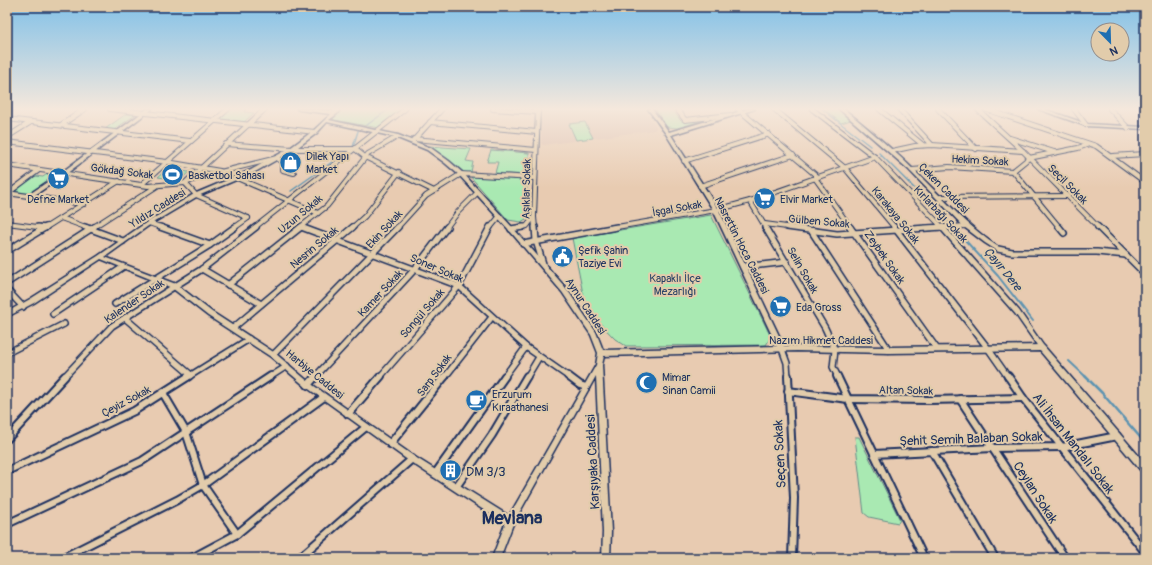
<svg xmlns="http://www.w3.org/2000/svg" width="1152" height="565" viewBox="0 0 1152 565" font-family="Pangolin,sans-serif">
<rect width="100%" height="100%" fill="#e8cbb1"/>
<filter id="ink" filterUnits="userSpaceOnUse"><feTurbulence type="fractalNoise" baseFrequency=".025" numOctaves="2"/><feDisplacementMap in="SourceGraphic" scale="8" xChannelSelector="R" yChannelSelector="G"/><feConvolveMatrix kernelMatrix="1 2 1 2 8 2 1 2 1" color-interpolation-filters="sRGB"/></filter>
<g filter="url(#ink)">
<path fill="#dfc1af" d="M542,109h101l14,19 -3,2 -110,15 -3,-1z"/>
<g fill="#a9e9b2" stroke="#628c88">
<path d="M231,109h16l-3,3 10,1 -10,9 -26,-2z"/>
<path d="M341,109h60l-22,19 -45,-8 -1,-2z"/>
<path d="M655,109h17l9,12 30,-3 -34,10 -10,-1z"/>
<path d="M824,109h14l13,11 -10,3z"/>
<path d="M126,114l9,1 -21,15 -9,-1z"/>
<path d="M585,122l8,16 -17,2 -7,-16z"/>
<path d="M429,146l42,3 -5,12 7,1 -2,10 -7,1z"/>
<path d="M491,150l38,3 -1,22 -33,-2 3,-11h-11z"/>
<path d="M167,169l22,3 -9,8 -22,-3z"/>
<path d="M47,174l9,1 -25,19 -17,-3 21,-15 8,1z"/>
<path d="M470,176l57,4 -1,39 -5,3 -13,-2z"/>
<path d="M711,215l60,122 -5,8 -140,1 -11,-7 -29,-30 -14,-71z"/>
<path d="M855,437h4l41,83 -2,3 -29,-6 -5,-4z"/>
</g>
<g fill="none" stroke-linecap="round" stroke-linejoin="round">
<g stroke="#5d93b1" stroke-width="1.5">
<path d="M822,109l48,37"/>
<path d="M367,125l22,-16"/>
<path d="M353,147l5,-16"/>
<path d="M879,153l75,75"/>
<path d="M291,191l55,-39"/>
</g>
<g stroke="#5d93b1" stroke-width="2">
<path d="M953,227l45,49 35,45"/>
<path d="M1069,361l17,16"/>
</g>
<path stroke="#5d93b1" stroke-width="2.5" d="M1085,376l17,17 43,50"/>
<defs>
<g id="minor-far2">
<path d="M110,109l205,23"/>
<path d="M493,109l45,3"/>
<path d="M677,109l8,11 45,-5"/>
<path d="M738,109l80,68"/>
<path d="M774,109l71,59 50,60"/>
<path d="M812,109l63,48 68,71"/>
<path d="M879,109l44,36"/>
<path d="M899,109l33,36"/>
<path d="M938,109l38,40"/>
<path d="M977,109l46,42 76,77"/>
<path d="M985,109l111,37 49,36"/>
<path d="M1074,109l12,16"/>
<path d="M1110,109l18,19"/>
<path d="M7,119l183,22"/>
<path d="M430,122l107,10"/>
<path d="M61,125l24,-16"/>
<path d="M7,137l24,-15"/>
<path d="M1010,138l44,14"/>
<path d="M414,139l122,11"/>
<path d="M413,141l29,-32"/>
<path d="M7,142l160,20 53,9"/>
<path d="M226,144l66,5h63l10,8 69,34"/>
<path d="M892,151l23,-5 17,-1 91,6"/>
<path d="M1112,156l33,-2"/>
<path d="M684,161l85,-27"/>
<path d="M7,165l141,21 37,-3 19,-7 73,-18 6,4v8l11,3"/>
<path d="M912,170l37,-3 64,4 16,-13 49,-10 11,-4"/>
<path d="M1013,171l47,57"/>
<path d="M237,178l81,35"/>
<path d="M815,178l36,50"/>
<path d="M142,184l86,-75"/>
<path d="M700,186l93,-31"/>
<path d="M7,193l77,11"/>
<path d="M7,194l32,-24"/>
<path d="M940,197l128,-1"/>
<path d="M750,201l16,27"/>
<path d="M61,218l27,10"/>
<path d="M248,218l-52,-23 -11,-12 80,-74"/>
<path d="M7,223l38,5"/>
<path d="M149,223l14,5"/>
<path d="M765,224l29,4"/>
<path d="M301,227l3,1"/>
<path d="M45,228l74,-47"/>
<path d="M92,228l65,-42"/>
<path d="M234,228l14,-10"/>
<path d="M254,228l151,-119"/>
<path d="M299,228l28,-22 41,-52 29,-17"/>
<path d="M352,228l13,-12 34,-44"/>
<path d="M397,228l29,-32 35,-22 73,4"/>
<path d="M446,228l12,-16 19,-19"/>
<path d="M490,228l9,-11"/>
<path d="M519,228l8,-2 6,-8"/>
<path d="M535,228l-1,-11 4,-108"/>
<path d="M611,228l105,-18 34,-9 125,-44"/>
<path d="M919,228l49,-2"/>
</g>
<g id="minor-far1">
<path d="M38,227l7,1"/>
<path d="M85,227l38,14"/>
<path d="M160,227l50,18"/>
<path d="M301,227l158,59 67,61 43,30"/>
<path d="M535,227l1,14 8,26"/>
<path d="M765,227l60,101 10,22 -2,17 5,10"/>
<path d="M787,227l50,7 106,-7"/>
<path d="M850,227l87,122"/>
<path d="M894,227l93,120 21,30"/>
<path d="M942,227l75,85 25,36"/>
<path d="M1059,227l5,6"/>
<path d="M1098,227l47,47"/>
<path d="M511,229l12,-2"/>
<path d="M812,232l77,118"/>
<path d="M523,244l94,-17"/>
<path d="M998,249l14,3h85l29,3"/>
<path d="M7,251l39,-24"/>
<path d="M743,267l44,-5"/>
<path d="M202,269l59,35"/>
<path d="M7,283l87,-56"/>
<path d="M228,285l73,-58"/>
<path d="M7,290l16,17"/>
<path d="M115,304l95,-59 25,-18"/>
<path d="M53,314l70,-47"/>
<path d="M125,318l66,57"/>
<path d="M233,328l120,-101"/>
<path d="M782,349l5,14 1,14"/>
<path d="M7,353l57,-29"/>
<path d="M273,355l125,-128"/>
<path d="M64,377l48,-51 90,-57 54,-42"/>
<path d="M188,377l61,-38"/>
<path d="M270,377l17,-11"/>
<path d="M315,377l100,-108 32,-42"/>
<path d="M380,377l79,-91 31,-59"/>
<path d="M445,377l47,-60"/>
<path d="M504,377l22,-30"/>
<path d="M527,377l12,-20"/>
</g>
<g id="minor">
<path d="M568,376l12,9 6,2"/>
<path d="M788,376l6,122 -2,60"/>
<path d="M837,376l87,182"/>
<path d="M1008,376l15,22 122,154"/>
<path d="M308,385l8,-9"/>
<path d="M788,391l60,8 81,1 94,-2"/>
<path d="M163,393l23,39 17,53 34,49"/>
<path d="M960,399l105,159"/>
<path d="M348,414l33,-38"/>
<path d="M7,439l58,-63"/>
<path d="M390,444l55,-68"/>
<path d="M932,451l63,107"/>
<path d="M874,454l119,-6 69,-1 55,-11"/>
<path d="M7,471l127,-60 55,-35"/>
<path d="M435,474l70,-98"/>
<path d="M456,487l36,-52 35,-59"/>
<path d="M7,524l135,-63 129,-85"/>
<path d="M62,558l115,-58 26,-15 121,-88"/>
<path d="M192,558l45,-24 129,-107"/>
<path d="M299,558l113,-99"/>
</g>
<g id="tertiary">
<path d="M10,109h5l-8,4v-3z"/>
<path d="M147,109h5l-86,65 -34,23h-4l-1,-1 1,-1 34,-23z"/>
<path d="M297,109h14l22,2 2,-2h5l-3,5 -8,6 69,15 33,13 18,13 14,12 50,55 53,60 30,44 7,18 174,-4 -64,-136 -47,-76 -18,-25h4l17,23 79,-23h7l-84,26 48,75 65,136 105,1 153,-2 2,1 101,117v10l-3,-1 -102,-121 -151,2 -92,-2 -193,5 -2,9 9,167 -1,26h-8l1,-26 -7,-156 -83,148 -13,34h-8l13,-34 -96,-63 -103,-74 -35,-30 -63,-41 -36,-28 -71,-29 -67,44 -27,14v-5l23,-13 68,-43 49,-34 47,-28 57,-24 39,-22 23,-17 18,-17 -32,-4zM327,122l68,15 32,13 18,13 14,12 50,55 53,62 29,43 7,18 -2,12 -87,151 -94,-59 -64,-45 -41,-29 -35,-30 -63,-41 -36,-28 -71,-27 46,-33 47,-28 57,-24 39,-22 23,-17z"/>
<path d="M839,109h5c26,21 52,43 76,67 26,25 49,52 80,72l1,1 -1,1h-4l-11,-7 -21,-16 -56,-58z"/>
<path d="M1038,109h6l43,15 58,3v2l-59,-3z"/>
</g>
</defs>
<use href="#minor-far2" stroke="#1b2f5e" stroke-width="6"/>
<use href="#minor-far1" stroke="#1b2f5e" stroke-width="8"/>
<use href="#minor" stroke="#1b2f5e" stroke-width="10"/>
<use href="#tertiary" stroke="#1b2f5e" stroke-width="3"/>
<use href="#minor-far2" stroke="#e2ccab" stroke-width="4"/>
<use href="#minor-far1" stroke="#e2ccab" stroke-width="5"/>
<use href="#minor" stroke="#e2ccab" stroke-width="6"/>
<use href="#tertiary" fill="#e2ccab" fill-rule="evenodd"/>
</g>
</g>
<linearGradient id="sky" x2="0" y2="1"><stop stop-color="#82c1e8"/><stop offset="0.58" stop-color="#f5e8dc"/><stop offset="1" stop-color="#f5e8dc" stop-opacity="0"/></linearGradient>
<rect width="1152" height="188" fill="url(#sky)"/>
<defs>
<symbol id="shop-disc" viewBox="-11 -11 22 22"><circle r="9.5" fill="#1f6fb2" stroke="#e2ccab"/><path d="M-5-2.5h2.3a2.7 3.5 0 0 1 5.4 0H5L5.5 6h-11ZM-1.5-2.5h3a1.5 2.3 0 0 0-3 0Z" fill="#fff"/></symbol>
<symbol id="stadium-disc" viewBox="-11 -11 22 22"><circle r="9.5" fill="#1f6fb2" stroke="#e2ccab"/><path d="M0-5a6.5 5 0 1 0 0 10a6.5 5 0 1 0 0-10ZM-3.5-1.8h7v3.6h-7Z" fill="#fff"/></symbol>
<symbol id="supermarket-disc" viewBox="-11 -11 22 22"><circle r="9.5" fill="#1f6fb2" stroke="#e2ccab"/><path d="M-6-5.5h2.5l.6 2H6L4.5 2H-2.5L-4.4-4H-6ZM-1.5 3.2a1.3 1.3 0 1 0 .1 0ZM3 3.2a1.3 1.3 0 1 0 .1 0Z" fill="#fff"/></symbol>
<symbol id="civic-disc" viewBox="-11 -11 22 22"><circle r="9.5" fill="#1f6fb2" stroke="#e2ccab"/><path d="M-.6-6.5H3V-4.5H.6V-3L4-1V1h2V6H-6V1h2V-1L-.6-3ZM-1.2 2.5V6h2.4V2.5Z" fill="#fff"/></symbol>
<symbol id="mosque-disc" viewBox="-11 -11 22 22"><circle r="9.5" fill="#1f6fb2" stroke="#e2ccab"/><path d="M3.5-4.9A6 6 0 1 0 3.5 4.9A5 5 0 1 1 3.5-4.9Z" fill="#fff"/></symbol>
<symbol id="cafe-disc" viewBox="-11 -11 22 22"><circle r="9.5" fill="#1f6fb2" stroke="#e2ccab"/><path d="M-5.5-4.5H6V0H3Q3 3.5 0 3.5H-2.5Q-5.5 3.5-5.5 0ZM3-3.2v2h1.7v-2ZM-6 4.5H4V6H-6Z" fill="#fff"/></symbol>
<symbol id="building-disc" viewBox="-11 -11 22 22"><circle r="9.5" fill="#1f6fb2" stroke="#e2ccab"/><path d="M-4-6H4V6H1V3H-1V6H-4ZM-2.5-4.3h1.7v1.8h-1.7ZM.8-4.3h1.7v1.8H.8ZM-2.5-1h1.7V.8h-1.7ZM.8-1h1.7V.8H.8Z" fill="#fff"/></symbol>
</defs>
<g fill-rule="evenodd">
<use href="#shop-disc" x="278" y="150" width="25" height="25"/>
<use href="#stadium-disc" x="160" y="162" width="25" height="25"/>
<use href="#supermarket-disc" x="46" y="166" width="25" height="25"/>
<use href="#supermarket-disc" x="752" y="186" width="25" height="25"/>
<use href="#civic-disc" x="550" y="244" width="25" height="25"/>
<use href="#supermarket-disc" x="768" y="294" width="25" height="25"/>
<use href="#mosque-disc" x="634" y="370" width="25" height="25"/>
<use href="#cafe-disc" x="464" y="388" width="25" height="25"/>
<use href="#building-disc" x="438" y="458" width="25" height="25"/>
</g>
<g text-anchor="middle" stroke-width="4" stroke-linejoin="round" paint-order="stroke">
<g font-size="11" fill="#1b2f5e" stroke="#e2ccab" text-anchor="start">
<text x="306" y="160">Dilek Yapı<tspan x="306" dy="13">Market</tspan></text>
<text x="188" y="179">Basketbol Sahası</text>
<text x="58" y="203" text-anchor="middle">Defne Market</text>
<text x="780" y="203">Elvir Market</text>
<text x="578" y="254">Şefik Şahin<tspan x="578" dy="13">Taziye Evi</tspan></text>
<text x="796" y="311">Eda Gross</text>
<text x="662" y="381">Mimar<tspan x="662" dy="13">Sinan Camii</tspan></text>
<text x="492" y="398">Erzurum<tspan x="492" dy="13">Kıraathanesi</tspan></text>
</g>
<g font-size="11" fill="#1b2f5e" stroke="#e2ccab">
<text transform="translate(980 160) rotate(3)" y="4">Hekim Sokak</text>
<text transform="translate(122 171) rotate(7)" y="4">Gökdağ Sokak</text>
<text transform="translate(1068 184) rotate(45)" y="4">Seçil Sokak</text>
<text transform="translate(944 188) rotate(45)" y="4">Çeken Caddesi</text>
<text transform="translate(526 189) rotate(-89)" y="4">Aşıklar Sokak</text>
<text transform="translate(157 208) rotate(-32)" y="4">Yıldız Caddesi</text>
<text transform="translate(677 208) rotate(-10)" y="4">İşgal Sokak</text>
<text transform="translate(300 214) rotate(-40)" y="4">Uzun Sokak</text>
<text transform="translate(941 214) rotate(47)" y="4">Kırlarbağı Sokak</text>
<text transform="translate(896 215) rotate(51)" y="4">Karakaya Sokak</text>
<text transform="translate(819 221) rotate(5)" y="4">Gülben Sokak</text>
<text transform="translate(384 229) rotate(-47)" y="4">Ekin Sokak</text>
<text transform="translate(742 245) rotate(63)" y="4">Nasrettin Hoca Caddesi</text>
<text transform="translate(314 247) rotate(-40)" y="4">Nesrin Sokak</text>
<text transform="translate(885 257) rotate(55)" y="4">Zeybek Sokak</text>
<text transform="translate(437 268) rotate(23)" y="4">Soner Sokak</text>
<text transform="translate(803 270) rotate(60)" y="4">Selin Sokak</text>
<text transform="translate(380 293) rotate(-47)" y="4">Kamer Sokak</text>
<text transform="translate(134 301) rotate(-34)" y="4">Kalender Sokak</text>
<text transform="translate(586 306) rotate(57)" y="4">Aynur Caddesi</text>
<text transform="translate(422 313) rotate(-49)" y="4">Songül Sokak</text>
<text x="821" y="344">Nazım Hikmet Caddesi</text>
<text transform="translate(315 374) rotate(39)" y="4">Harbiye Caddesi</text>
<text transform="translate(434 375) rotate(-53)" y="4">Sarp Sokak</text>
<text transform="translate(906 390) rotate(1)" y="4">Altan Sokak</text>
<text transform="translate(126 401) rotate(-28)" y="4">Çeyiz Sokak</text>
</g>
<g font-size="11" fill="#294266" stroke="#e2ccab">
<text x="675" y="282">Kapaklı İlçe<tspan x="675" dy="13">Mezarlığı</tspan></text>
</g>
<g font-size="12" font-style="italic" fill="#26406c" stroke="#e2ccab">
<text transform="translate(1003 269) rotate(51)" y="4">Çayır Dere</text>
</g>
<g font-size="13" fill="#1b2f5e" stroke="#e2ccab">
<text transform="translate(971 438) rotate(-2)" y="5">Şehit Semih Balaban Sokak</text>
<text transform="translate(1074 443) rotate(52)" y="5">Ali İhsan Mandalı Sokak</text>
<text transform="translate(779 454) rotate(-93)" y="5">Seçen Sokak</text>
<text transform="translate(592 462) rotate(-93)" y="5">Karşıyaka Caddesi</text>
<text transform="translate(1036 492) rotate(57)" y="5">Ceylan Sokak</text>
</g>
<g font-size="13" fill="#1b2f5e" stroke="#e2ccab" text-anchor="start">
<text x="466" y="476">DM 3/3</text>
</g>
<g font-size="18" font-weight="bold" fill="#1b2f5e" stroke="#e2ccab">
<text x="512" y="524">Mevlana</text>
</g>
</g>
<rect width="1152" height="565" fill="none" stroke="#e2ccab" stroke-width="24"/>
<rect x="12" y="12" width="1128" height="541" fill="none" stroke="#1b2f5e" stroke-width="1.5" filter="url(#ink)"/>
<g transform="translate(1110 42) rotate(157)"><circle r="19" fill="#e2ccab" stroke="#928d8c"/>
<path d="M0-3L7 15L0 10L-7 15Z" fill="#1f6fb2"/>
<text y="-6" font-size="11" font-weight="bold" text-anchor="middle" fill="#1b2f5e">N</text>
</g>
</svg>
